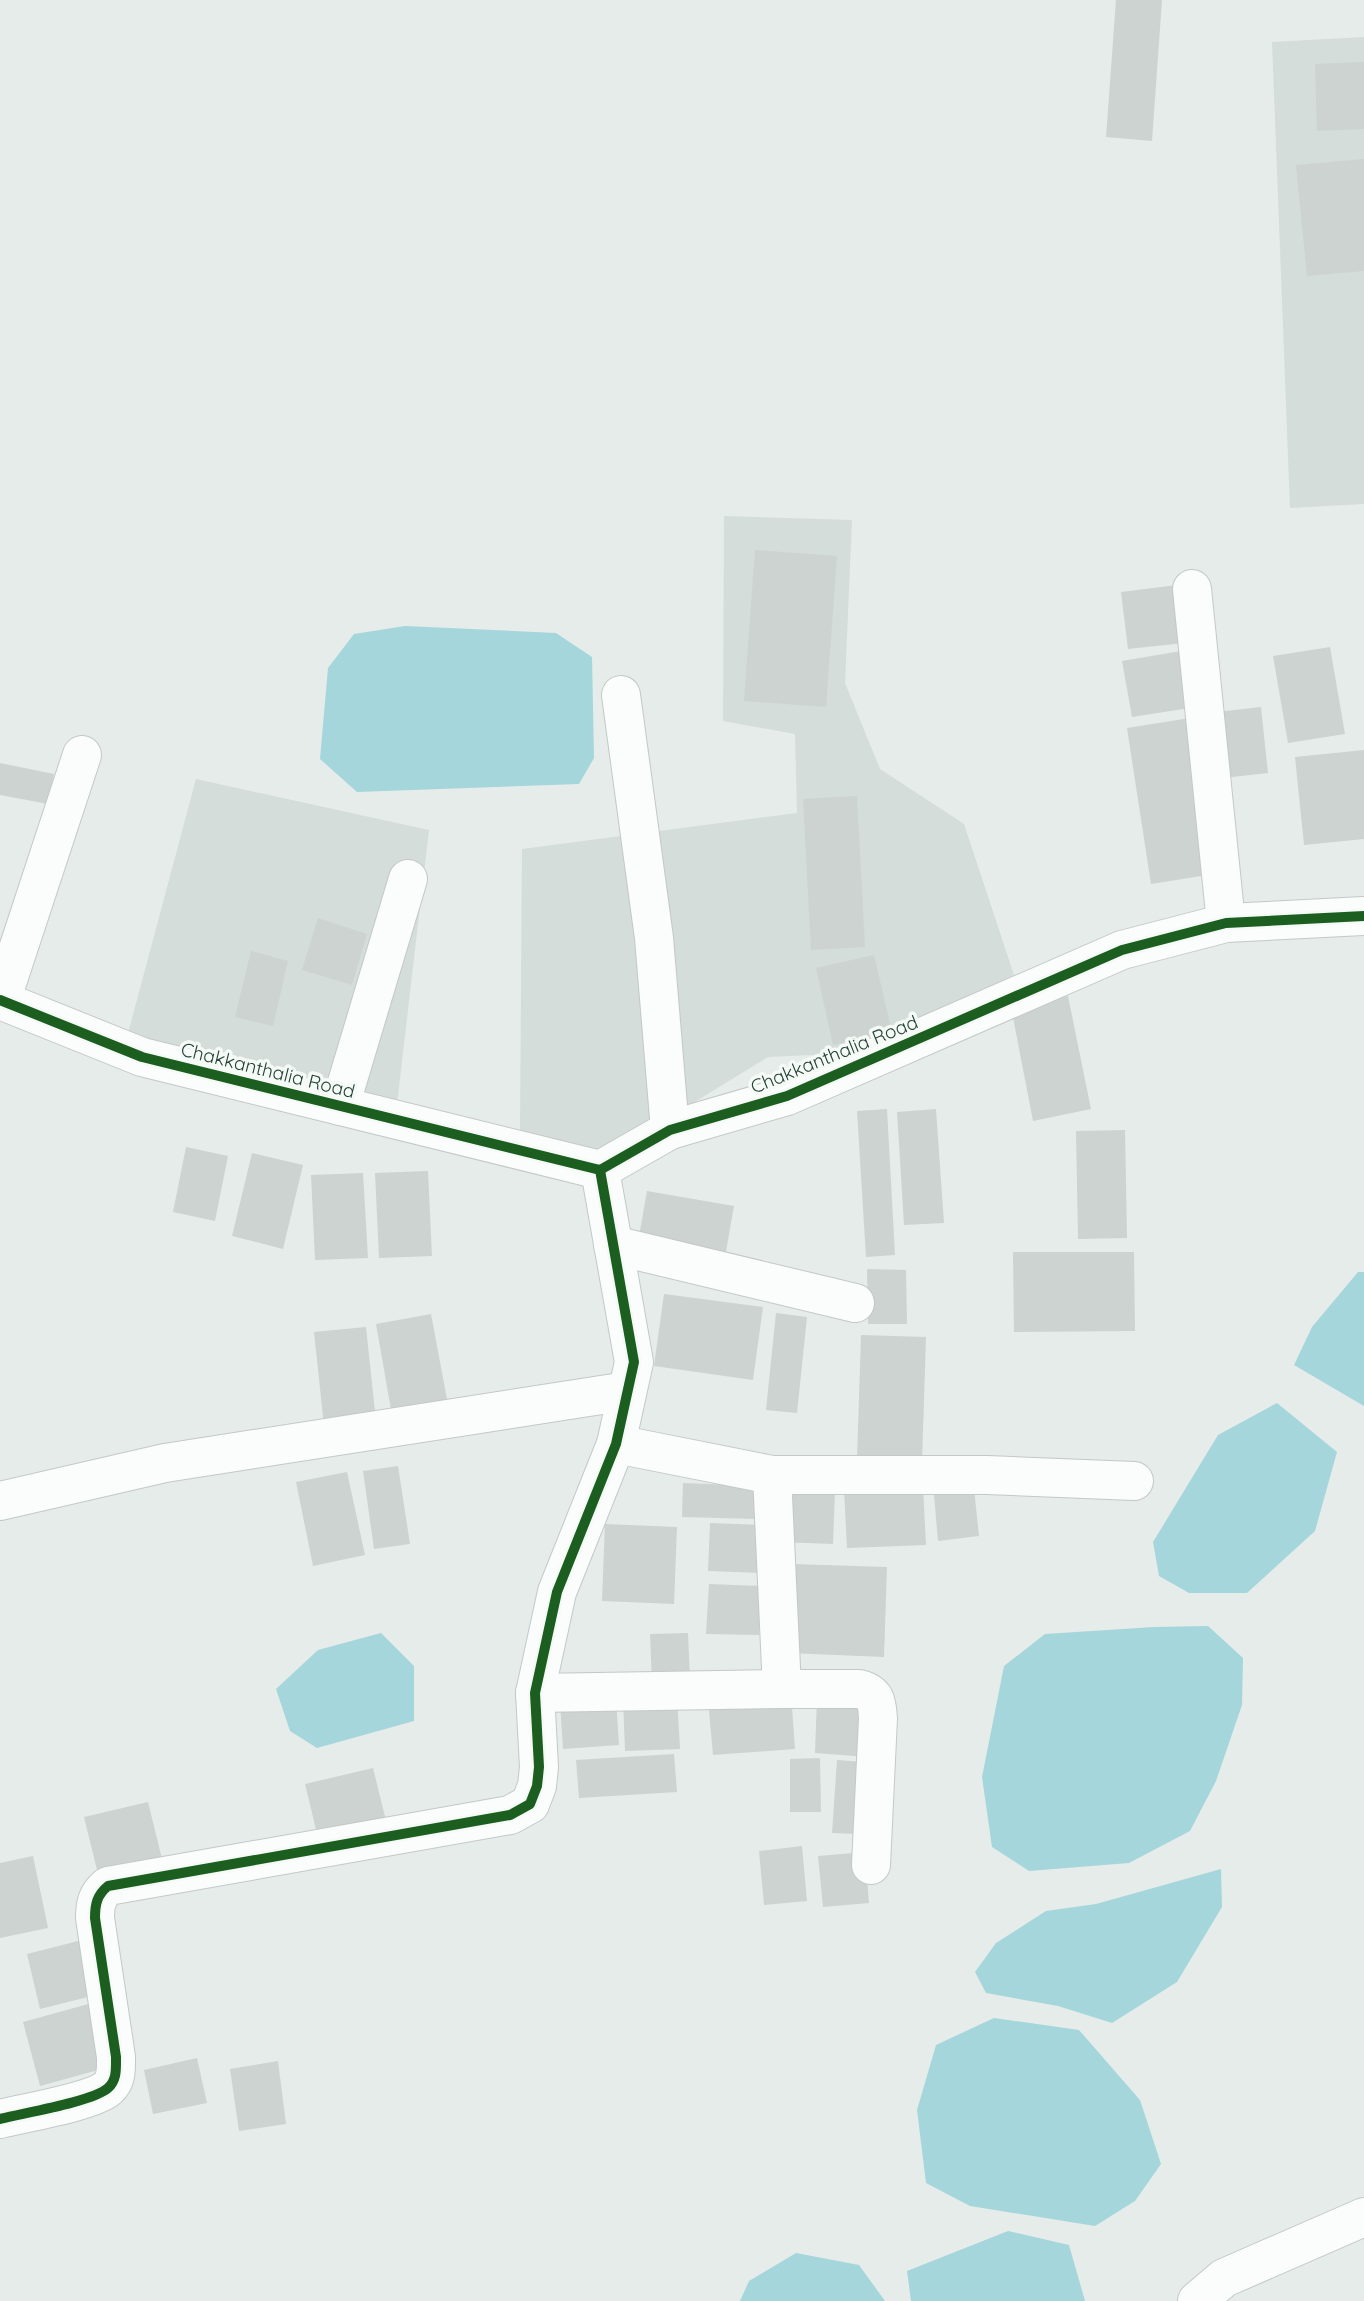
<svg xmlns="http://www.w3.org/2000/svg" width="1364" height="2301" viewBox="0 0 1364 2301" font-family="Quicksand,sans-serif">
<rect width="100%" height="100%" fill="#e6ece9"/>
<g fill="#d4ddd9">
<path d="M1364,37v467l-74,4 -18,-466z"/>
<path d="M724,516l128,4 -7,163 35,86 84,55 50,151 -118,59 -63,20 -65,3 -155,95 -93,-20 2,-283 275,-36 -2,-79 -72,-13z"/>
<path d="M196,779l233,51 -32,274 -270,-67z"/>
</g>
<g fill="#a5d6dc">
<path d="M405,626l151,7 36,24 2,101 -15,26 -222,8 -37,-33 8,-91 26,-34z"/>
<path d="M1358,1272h6v134l-70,-41 18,-38z"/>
<path d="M1277,1403l60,49 -22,79 -68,62h-58l-30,-17 -6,-34 65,-107z"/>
<path d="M1208,1626l35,32 -1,47 -26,76 -26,50 -61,32 -100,8 -37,-24 -10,-70 22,-111 41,-32 109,-7z"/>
<path d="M381,1633l33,33v55l-97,27 -27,-17 -14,-42 42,-39z"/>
<path d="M1221,1869l1,38 -45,75 -65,41 -54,-17 -72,-13 -11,-21 21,-29 50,-32 50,-7z"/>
<path d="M994,2018l85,12 61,70 21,64 -26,37 -40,25 -125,-20 -44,-23 -9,-73 19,-65z"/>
<path d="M1008,2231l61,14 16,56h-174l-4,-30z"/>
<path d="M796,2253l63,12 26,36h-145l9,-20z"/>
</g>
<g fill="#cdd3d0">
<path d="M1116,0h46l-10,141 -46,-4z"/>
<path d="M1364,62v67l-47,2 -2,-67z"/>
<path d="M1364,159v112l-57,5 -11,-111z"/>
<path d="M755,550l82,6 -11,151 -82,-6z"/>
<path d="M1177,585l7,58 -56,6 -7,-57z"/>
<path d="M1330,647l15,87 -57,9 -15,-87z"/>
<path d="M1187,650l9,57 -64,10 -10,-56z"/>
<path d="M1261,707l7,66 -54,6 -6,-66z"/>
<path d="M1190,718l24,156 -63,10 -24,-156z"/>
<path d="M1364,750v89l-60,6 -9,-88z"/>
<path d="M0,763l54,11 -6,30 -48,-9z"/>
<path d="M857,796l8,151 -54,3 -8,-151z"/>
<path d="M318,918l49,16 -15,51 -50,-15z"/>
<path d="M251,951l37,10 -15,65 -38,-9z"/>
<path d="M874,955l18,77 -59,13 -17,-77z"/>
<path d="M1068,996l23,113 -58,12 -22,-114z"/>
<path d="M887,1109l8,146 -29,2 -9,-146z"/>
<path d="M936,1109l8,114 -40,2 -7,-113z"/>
<path d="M1125,1130l2,108 -49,1 -2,-108z"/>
<path d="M186,1147l42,9 -13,65 -42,-9z"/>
<path d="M252,1153l51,12 -20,84 -51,-13z"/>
<path d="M428,1171l4,85 -53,2 -4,-85z"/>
<path d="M363,1173l5,85 -53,2 -4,-85z"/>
<path d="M647,1191l87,15 -9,51 -87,-15z"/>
<path d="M1013,1252h121l1,79 -121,1z"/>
<path d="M867,1269l39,1 1,54h-39z"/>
<path d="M664,1294l99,13 -10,73 -99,-14z"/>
<path d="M776,1313l31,4 -10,96 -31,-3z"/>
<path d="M431,1314l18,96 -56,11 -17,-97z"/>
<path d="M366,1327l10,94 -52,5 -10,-94z"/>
<path d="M861,1335l65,2 -4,125 -65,-2z"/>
<path d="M398,1466l12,78 -36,5 -11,-78z"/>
<path d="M347,1472l18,83 -52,11 -17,-84z"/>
<path d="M973,1479l6,57 -41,5 -5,-58z"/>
<path d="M683,1483l75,3 -1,33 -75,-2z"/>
<path d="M923,1486l3,59 -79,3 -3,-59z"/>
<path d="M782,1489l53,2 -2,53 -54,-2z"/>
<path d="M710,1523l54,2 -2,48 -54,-2z"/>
<path d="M605,1524l72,3 -3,77 -72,-3z"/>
<path d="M792,1564l95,3 -3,90 -95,-4z"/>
<path d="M709,1584l51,2 -1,49 -53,-1z"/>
<path d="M688,1633l2,48 -38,1 -2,-48z"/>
<path d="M791,1693l4,56 -82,6 -5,-55z"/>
<path d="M677,1696l3,53 -55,2 -2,-52z"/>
<path d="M817,1697l54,4 -3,56 -53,-4z"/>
<path d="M616,1699l3,46 -56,4 -3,-46z"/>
<path d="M674,1754l3,38 -98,6 -3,-38z"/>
<path d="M820,1758l1,54h-31v-53z"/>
<path d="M837,1760l26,2 -5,72 -26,-1z"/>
<path d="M373,1768l15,61 -68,17 -15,-62z"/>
<path d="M148,1802l16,65 -64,15 -16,-65z"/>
<path d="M802,1846l5,55 -43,4 -5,-54z"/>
<path d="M865,1852l4,51 -46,4 -5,-51z"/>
<path d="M33,1856l15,72 -48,10v-75z"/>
<path d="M82,1940l14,55 -56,14 -13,-55z"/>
<path d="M92,2003l17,64 -69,19 -17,-64z"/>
<path d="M197,2058l10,45 -54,11 -9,-44z"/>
<path d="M278,2061l8,63 -47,7 -9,-62z"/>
</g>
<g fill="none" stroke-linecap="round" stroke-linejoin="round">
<defs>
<g id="minor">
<path d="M1192,589l34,334"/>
<path d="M621,695l33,243 16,192"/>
<path d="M0,1000l142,57 458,113 70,-40 117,-34 335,-146 104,-27 138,-7"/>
<path d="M1,1001l81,-246"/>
<path d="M340,1106l68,-227"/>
<path d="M613,1245l242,58"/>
<path d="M616,1444l156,31h215l147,6"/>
<path d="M772,1475l10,214h77c17,4 18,13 19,29l-7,147"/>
<path d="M0,1501l165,-38 462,-72"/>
<path d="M535,1693l247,-4"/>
<path d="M0,2119c23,-6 92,-17 108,-31 9,-8 8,-19 8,-31l-21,-139c0,-14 2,-23 13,-32l402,-71 20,-11 7,-18 2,-19 -4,-74 22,-101 59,-148 18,-82 -34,-192"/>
<path d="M1197,2301l27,-23 140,-61"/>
</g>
</defs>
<use href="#minor" stroke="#c3c9c6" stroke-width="40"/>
<use href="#minor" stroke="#fbfcfc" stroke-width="38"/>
<defs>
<g id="cycleway">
<path d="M0,1000l142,57 458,113 70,-40 117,-34 335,-146 104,-27 138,-7"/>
<path d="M0,2119c23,-6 92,-17 108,-31 9,-8 8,-19 8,-31l-21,-139c0,-14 2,-23 13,-32l402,-71 20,-11 7,-18 2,-19 -4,-74 22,-101 59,-148 18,-82 -34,-192"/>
</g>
</defs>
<use href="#cycleway" stroke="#f5faf7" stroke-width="15"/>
<use href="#cycleway" stroke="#1b5e20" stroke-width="10"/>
</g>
<g text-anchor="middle" stroke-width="7" stroke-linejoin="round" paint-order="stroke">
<g font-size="19" fill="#224138" stroke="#f5faf7">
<text transform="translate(834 1054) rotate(-22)" y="7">Chakkanthalia Road</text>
<text transform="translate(268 1070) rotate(14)" y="7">Chakkanthalia Road</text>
</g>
</g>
</svg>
